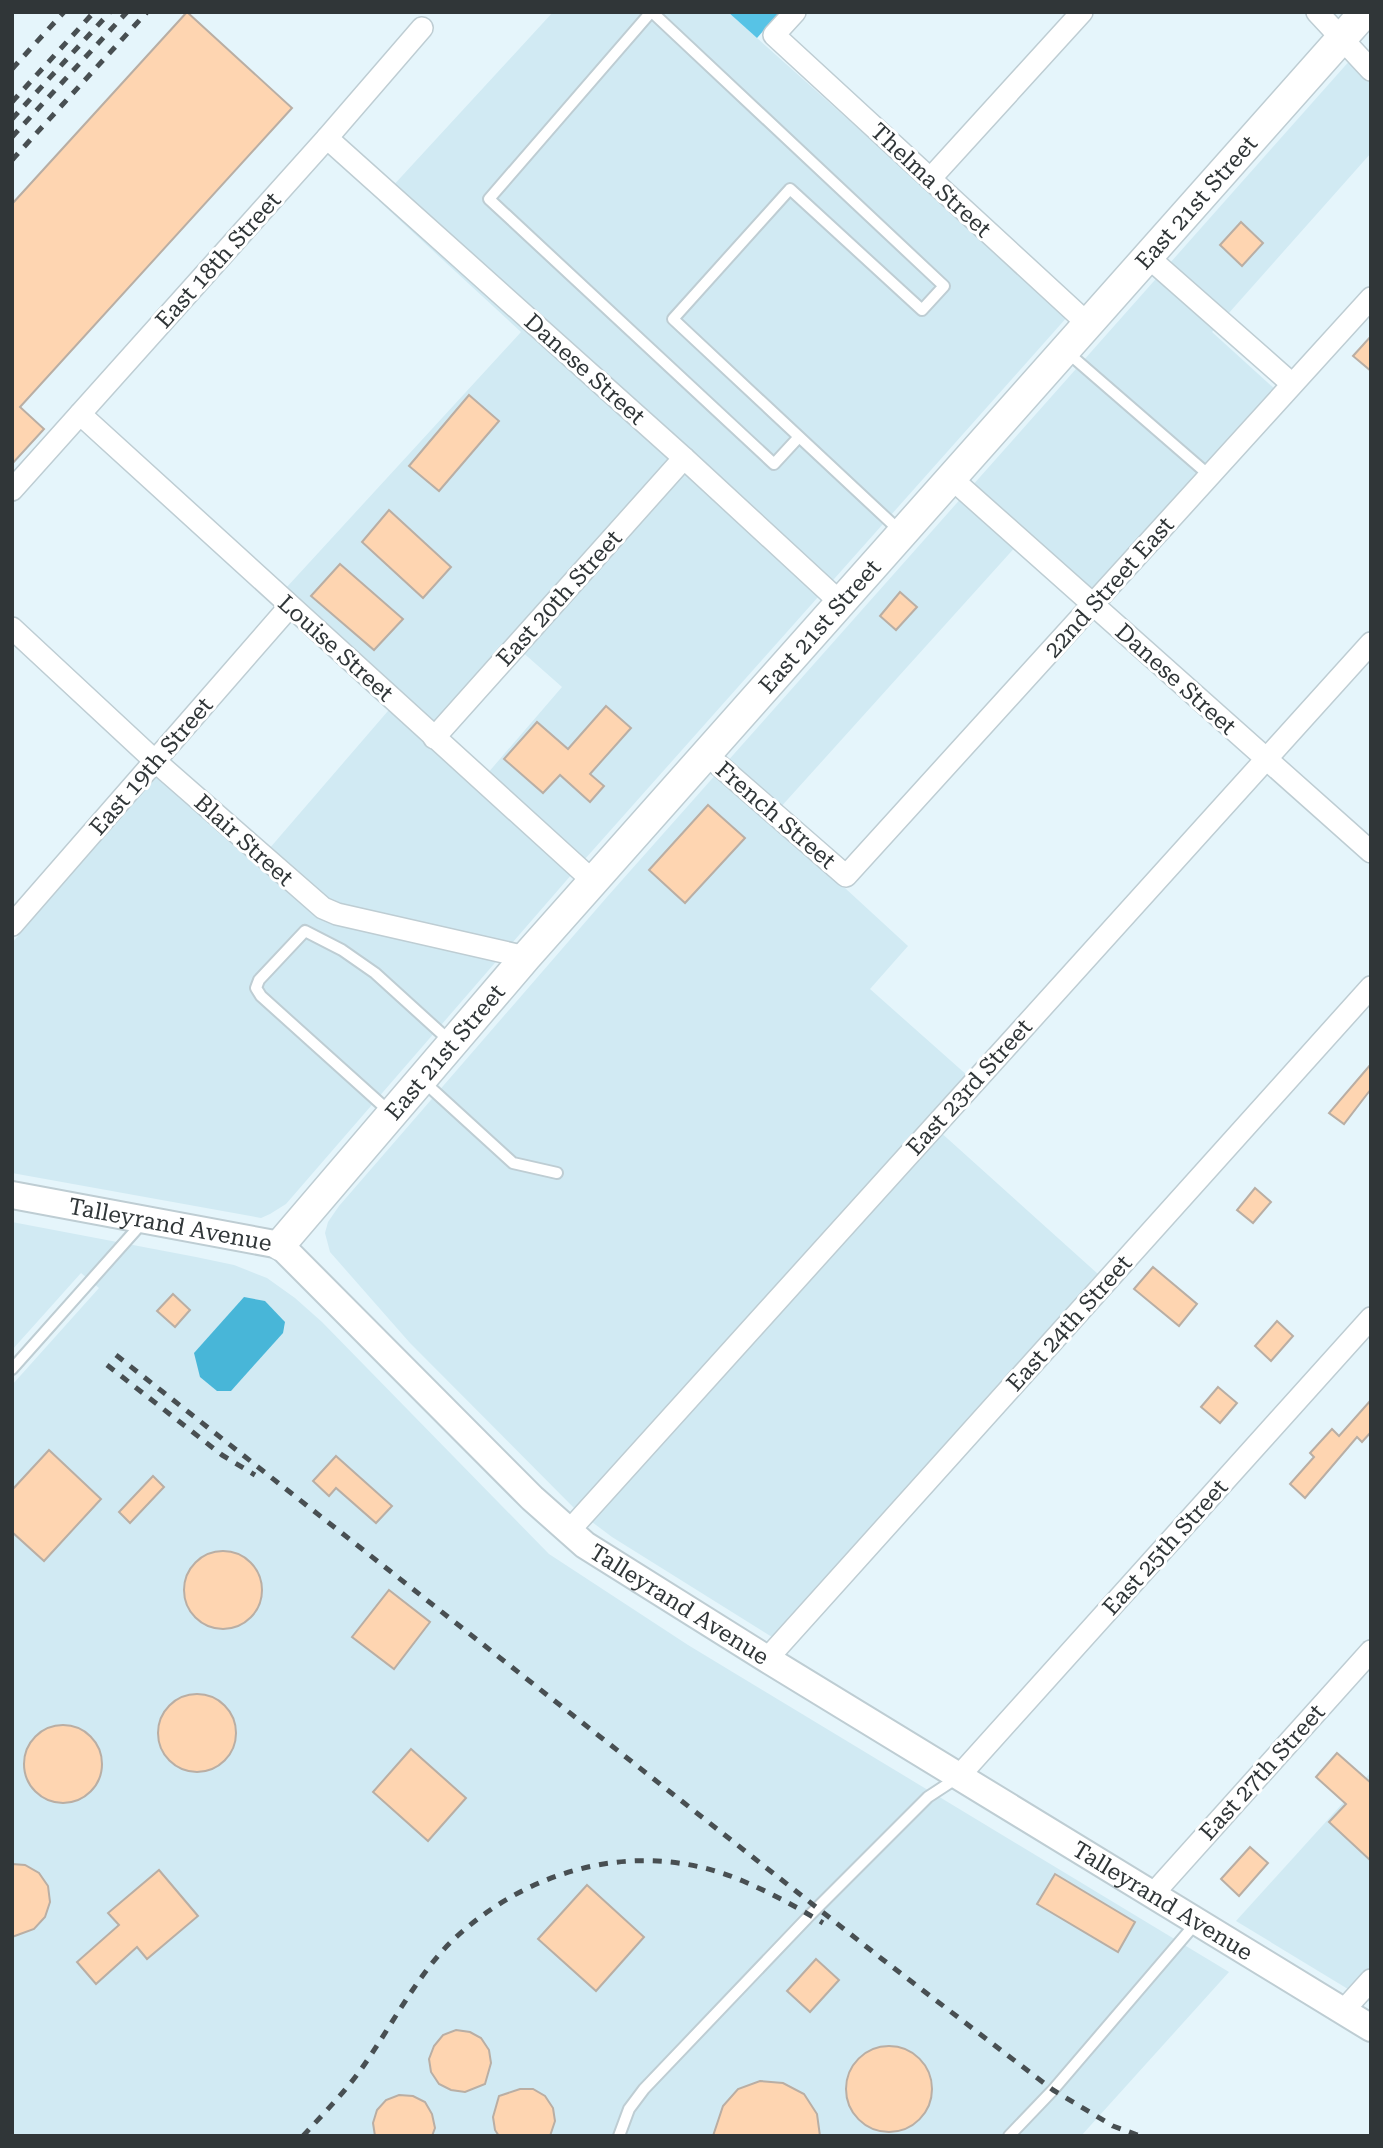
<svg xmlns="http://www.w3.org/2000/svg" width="1383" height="2148" viewBox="0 0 1383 2148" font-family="'Roboto Serif',serif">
<rect width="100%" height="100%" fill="#e5f5fb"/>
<g fill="#d1eaf3" fill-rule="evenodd">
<path d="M553,12h175l340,304 -483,543 -299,345 -16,10 -9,4 -249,-45v-230l154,-180 103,86 131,-152 -114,-109 235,-256 -142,-131zM511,642l51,45 -75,87 -54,-46z"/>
<path d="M1360,49l11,10v94l-159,179 64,58 -182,202 -67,-58 -257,285 138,127 -38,43 98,87 -40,45 170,153 -326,363 -160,-100 -36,-27 -166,-167 -80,-91 -5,-19 3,-11 11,-16 268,-309z"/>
<path d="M12,1222l184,35 38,8 33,13 28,20 27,24 227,232 139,91 541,327 -148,164h-1069v-751l87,-97 -18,-15 -69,77z"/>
<path d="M1371,1772v231l-135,-82z"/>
</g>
<path fill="#57c3e6" d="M728,12h52l-23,26z"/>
<path fill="#48b6d8" d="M244,1297l21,4 20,21 -2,11 -52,58h-14l-17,-14 -6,-24z"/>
<g fill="#fed5b1" stroke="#b9aea4" stroke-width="2">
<path d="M187,12l105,96 -272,299 24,22 -32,35v-260z"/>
<path d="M1241,222l22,21 -21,23 -22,-21z"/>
<path d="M1371,336v35l-18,-15z"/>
<path d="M469,395l30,26 -60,70 -30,-25z"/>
<path d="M389,510l62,57 -28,31 -61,-56z"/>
<path d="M340,564l63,55 -29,31 -63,-54z"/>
<path d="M900,592l17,15 -21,23 -16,-14z"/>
<path d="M606,706l25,22 -41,46 14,12 -14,16 -30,-27 -17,18 -39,-34 33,-37 31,27z"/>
<path d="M708,805l37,33 -60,65 -36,-33z"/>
<path d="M1371,1064v25l-27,35 -15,-11z"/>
<path d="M1255,1188l16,14 -18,21 -16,-13z"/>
<path d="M1153,1267l44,37 -18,22 -45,-37z"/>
<path d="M173,1294l17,16 -15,17 -18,-16z"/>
<path d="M1277,1321l16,15 -22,25 -16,-15z"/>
<path d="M1218,1387l19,16 -17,20 -19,-16z"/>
<path d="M1371,1400v32l-9,10 -5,-5 -52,61 -15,-14 24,-27 -4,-4 22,-24 7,7z"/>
<path d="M49,1450l52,49 -57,62 -32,-29v-42z"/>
<path d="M336,1456l56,50 -16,17 -40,-35 -7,8 -16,-15z"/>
<path d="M153,1476l11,11 -34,36 -11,-11z"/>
<circle cx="223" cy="1590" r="39"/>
<path d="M389,1590l41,32 -36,47 -42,-32z"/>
<circle cx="197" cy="1733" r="39"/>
<circle cx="63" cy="1764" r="39"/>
<path d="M411,1749l55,49 -38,43 -55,-49z"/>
<path d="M1337,1753l34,30v78l-42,-39 17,-18 -30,-27z"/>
<path d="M1250,1847l18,16 -29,33 -18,-17z"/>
<path d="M12,1864l13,1 14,8 9,13 2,16 -5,15 -11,12 -22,8z"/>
<path d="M159,1870l39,46 -51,43 -10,-12 -41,37 -19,-22 42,-37 -11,-12z"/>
<path d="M1055,1874l80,48 -17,30 -81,-48z"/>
<path d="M587,1885l57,52 -48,54 -58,-52z"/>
<path d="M816,1959l23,21 -29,32 -23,-21z"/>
<path d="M456,2030l14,2 11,6 8,12 2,13 -6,21 -20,8 -14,-2 -12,-6 -8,-12 -2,-13 5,-13 9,-11z"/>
<circle cx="889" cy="2089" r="43"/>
<path d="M760,2081l23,2 21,11 13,20 3,22h-107l10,-30 15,-17z"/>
<path d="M520,2089h13l12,7 8,12 2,13 -5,15h-51l-4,-6 -2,-13 6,-21z"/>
<path d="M399,2095l14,1 12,6 7,12 3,14 -3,8h-57l-2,-13 4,-13 9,-10z"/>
</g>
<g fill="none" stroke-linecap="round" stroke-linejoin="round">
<defs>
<g id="service">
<path d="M651,12l-162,187 285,265 24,-26"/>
<path d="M652,12l292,274 -22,24 -132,-121 -117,130 227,212"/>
<path d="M1067,352l143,124"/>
<path d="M423,1081l90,82 44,10"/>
<path d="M391,1113l-130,-117 -5,-8 3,-8 46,-49 37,19 33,23 76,69"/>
<path d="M12,1369l131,-147"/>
<path d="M619,2136l10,-27 15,-20 166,-174 118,-118 29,-19"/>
<path d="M1009,2136l44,-46 143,-167"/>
</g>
<g id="minor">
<path d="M795,12l-21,23 314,289"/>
<path d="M1317,12l54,58"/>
<path d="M327,138l357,320 157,145"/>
<path d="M930,179l152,-167"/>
<path d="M1148,257l144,127"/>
<path d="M80,414l513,467"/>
<path d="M951,478l420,374"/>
<path d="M12,490l315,-352 95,-110"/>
<path d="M12,628l143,133 168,147 14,6 189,43"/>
<path d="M434,738l250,-280"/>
<path d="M706,754l140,122 525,-578"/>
<path d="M12,925l278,-319"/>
<path d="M568,1532l803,-889"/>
<path d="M767,1659l604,-672"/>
<path d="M959,1776l412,-458"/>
<path d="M1153,1894l218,-243"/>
<path d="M1343,2011l28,-31"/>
</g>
<g id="tertiary">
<path id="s1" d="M12,1195l268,50 252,253 53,47 182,114 604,369"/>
</g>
<g id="secondary">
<path id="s2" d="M280,1245l246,-288 839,-945"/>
</g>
</defs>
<use href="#service" stroke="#becdd3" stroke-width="14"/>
<use href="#minor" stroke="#becdd3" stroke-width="24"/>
<use href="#tertiary" stroke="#becdd3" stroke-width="30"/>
<use href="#secondary" stroke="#becdd3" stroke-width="33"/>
<use href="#service" stroke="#fff" stroke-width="10"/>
<use href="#minor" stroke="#fff" stroke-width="21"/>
<use href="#tertiary" stroke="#fff" stroke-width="26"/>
<use href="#secondary" stroke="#fff" stroke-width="30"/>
<g stroke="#484f52" stroke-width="5" stroke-dasharray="9 9" stroke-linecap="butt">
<path d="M12,69l52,-57"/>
<path d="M12,102l82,-90"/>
<path d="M12,119l98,-107"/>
<path d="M12,137l115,-125"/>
<path d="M12,160l135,-148"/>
<path d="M116,1355l766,604 171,131 60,36 27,10"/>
<path d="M107,1365l115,90 33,20"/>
<path d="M303,2136c20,-22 42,-44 59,-68 29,-41 56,-95 92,-129 78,-73 189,-101 289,-58 28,12 54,26 80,42"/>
</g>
</g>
<g text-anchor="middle" stroke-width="6" stroke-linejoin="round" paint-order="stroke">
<g font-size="23" fill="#303638" stroke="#fff">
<text transform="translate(931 180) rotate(43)" y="8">Thelma Street</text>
<text dy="8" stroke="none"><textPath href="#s2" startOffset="1388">East 21st Street</textPath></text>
<text transform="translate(218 260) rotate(-48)" y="8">East 18th Street</text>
<text transform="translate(585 369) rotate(42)" y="8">Danese Street</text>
<text transform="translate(1109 587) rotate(-48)" y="8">22nd Street East</text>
<text transform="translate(559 598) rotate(-48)" y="8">East 20th Street</text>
<text dy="8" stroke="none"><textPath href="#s2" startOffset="821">East 21st Street</textPath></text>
<text transform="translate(336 648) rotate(42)" y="8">Louise Street</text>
<text transform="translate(1176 679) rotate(42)" y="8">Danese Street</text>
<text transform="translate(151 766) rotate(-49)" y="8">East 19th Street</text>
<text transform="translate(776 815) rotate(41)" y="8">French Street</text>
<text transform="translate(244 840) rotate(42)" y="8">Blair Street</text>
<text dy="8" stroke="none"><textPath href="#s2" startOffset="254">East 21st Street</textPath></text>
<text transform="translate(969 1087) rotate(-48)" y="8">East 23rd Street</text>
<text dy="8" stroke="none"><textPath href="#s1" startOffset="161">Talleyrand Avenue</textPath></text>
<text transform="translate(1069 1323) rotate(-48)" y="8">East 24th Street</text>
<text transform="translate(1165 1547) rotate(-48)" y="8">East 25th Street</text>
<text dy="8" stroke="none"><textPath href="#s1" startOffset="812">Talleyrand Avenue</textPath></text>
<text transform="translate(1262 1772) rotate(-48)" y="8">East 27th Street</text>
<text dy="8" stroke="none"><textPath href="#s1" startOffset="1379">Talleyrand Avenue</textPath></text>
</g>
</g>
<rect width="1383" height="2148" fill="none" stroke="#303638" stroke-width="28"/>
</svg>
